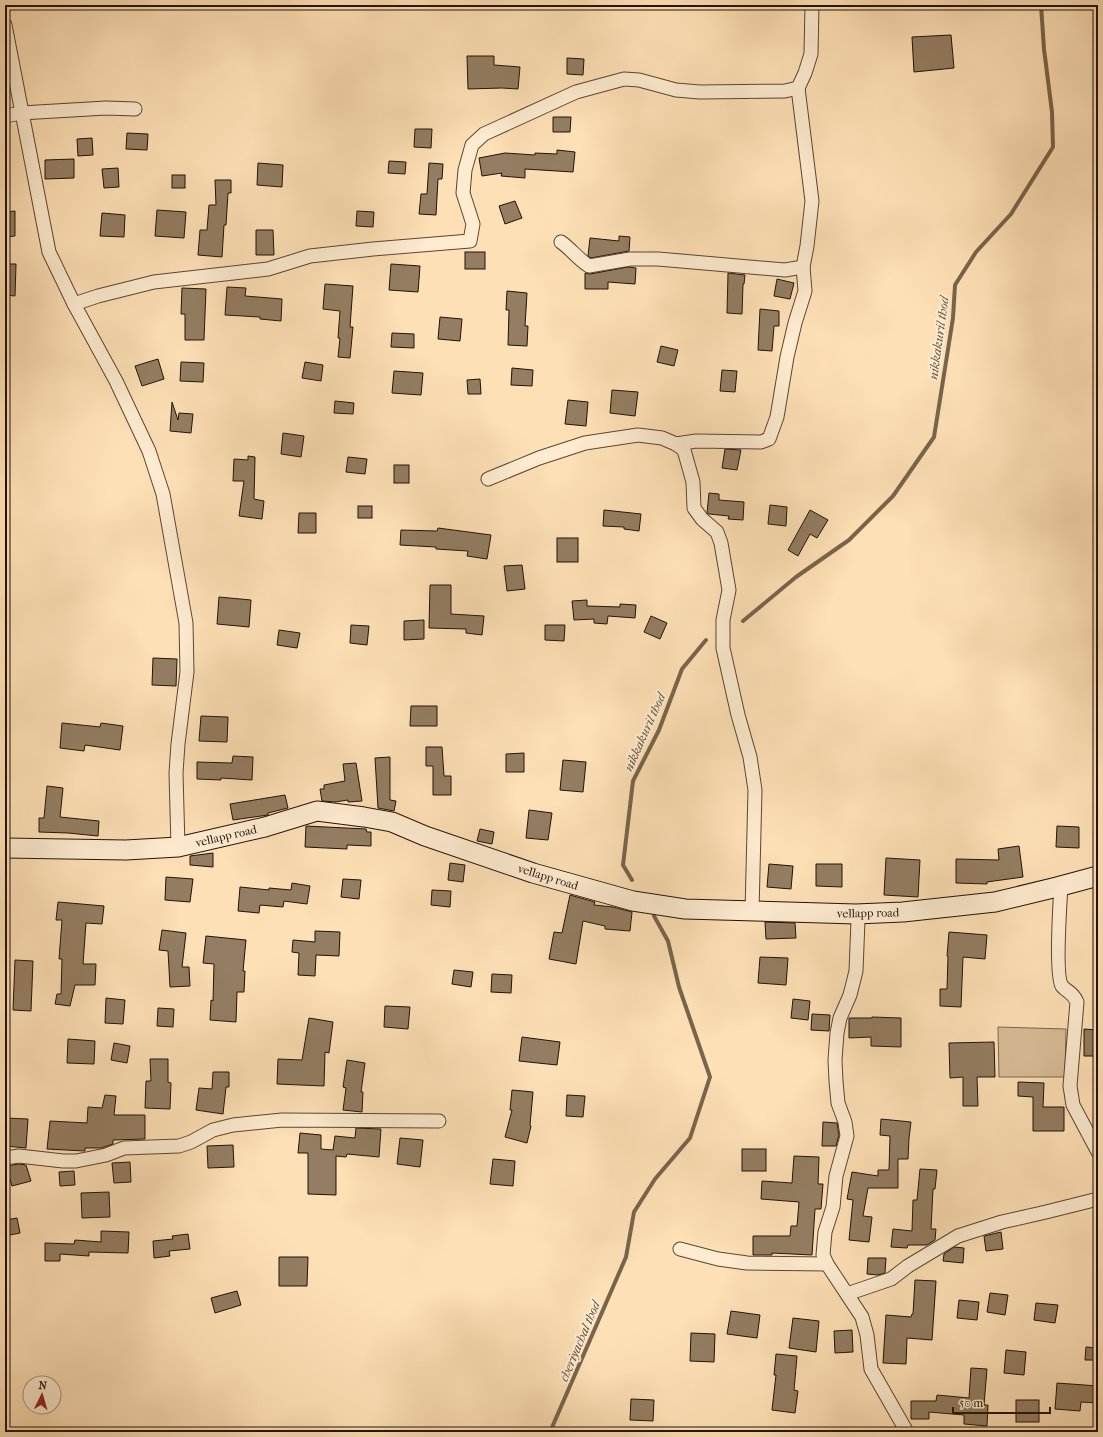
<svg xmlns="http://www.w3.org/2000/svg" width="1103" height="1437" viewBox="0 0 1103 1437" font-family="'IM FELL French Canon',serif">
<rect width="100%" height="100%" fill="#fee0b6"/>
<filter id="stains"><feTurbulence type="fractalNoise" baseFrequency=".005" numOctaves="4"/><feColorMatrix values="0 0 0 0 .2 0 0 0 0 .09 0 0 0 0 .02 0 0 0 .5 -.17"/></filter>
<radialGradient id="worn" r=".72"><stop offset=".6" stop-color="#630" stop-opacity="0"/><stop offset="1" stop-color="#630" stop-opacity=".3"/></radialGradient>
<path fill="#d9bd98" stroke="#7e684f" d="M998,1027l68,2 -1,48h-66z"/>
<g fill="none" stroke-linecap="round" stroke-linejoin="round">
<g stroke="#79644c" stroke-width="4">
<path d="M743,621l53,-44 53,-37 44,-44 41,-59 19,-119 2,-33 21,-33 35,-38 42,-67 -1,-35 -8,-63 -3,-44"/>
<path d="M632,880l-9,-15 10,-84 26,-51 23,-61 24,-29"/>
<path d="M550,1432l76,-175 8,-45 21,-33 35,-41 20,-61 -31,-90 -11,-46 -14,-25"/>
</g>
</g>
<g fill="#947d62" stroke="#221206">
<path d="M951,35l3,33 -40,4 -2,-35z"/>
<path d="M467,56h27v9l26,2 -2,22 -16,-1 -34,1z"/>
<path d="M567,58l17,1 -1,16 -16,-1z"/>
<path d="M553,117h18l-1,15h-17z"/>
<path d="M415,129h17l-1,19 -17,-1z"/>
<path d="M127,133l21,1 -1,16 -21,-1z"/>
<path d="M92,138l1,17 -15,1 -1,-17z"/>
<path d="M557,150l18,2 -2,20 -48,-3v9l-24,-2 1,-3 -20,3 -3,-18 26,-5 30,2v-2l22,1z"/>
<path d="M74,159v19l-29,1v-19z"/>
<path d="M389,161l17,1 -1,12 -17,-1z"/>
<path d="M258,163l25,2 -1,22 -25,-2z"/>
<path d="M429,163l14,1 -1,15h-4l-2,36 -17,-1 2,-20h6z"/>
<path d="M118,168l1,19 -15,1 -2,-19z"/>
<rect x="172" y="175" width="13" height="13"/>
<path d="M215,180h16v13h-3l-2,32h-2l-2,32 -24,-2 2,-25h7l2,-25h7z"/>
<path d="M515,201l7,17 -17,6 -6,-18z"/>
<path d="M157,210l29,2 -2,26 -29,-2z"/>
<path d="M15,211v25l-10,1v-25z"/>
<path d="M357,211l17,1 -1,15 -17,-1z"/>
<path d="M102,213l23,2 -1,22 -24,-1z"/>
<path d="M256,230h17l1,25h-18z"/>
<path d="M619,236l11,1 -1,14 -38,7 -3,-2 2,-18 29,3z"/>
<rect x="465" y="252" width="20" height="17"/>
<path d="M5,264h11l-1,32 -10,-1z"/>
<path d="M391,264l29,2 -2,26 -29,-2z"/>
<path d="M628,267l8,1 -1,16 -27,-2v7h-23v-16l5,1z"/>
<path d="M728,273l17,2 -1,9h-1l-1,30 -15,-1z"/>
<path d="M777,279l17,4 -4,16 -16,-3z"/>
<path d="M325,284l28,2 -3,41h3l-3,31 -12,-1 2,-19h-2l2,-27 -17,-2z"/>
<path d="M227,287l19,1 -1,8 37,3 -1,22 -21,-2v-2l-35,-2z"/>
<path d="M182,288l24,1 -2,51h-19v-26h-4z"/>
<path d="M507,291l20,2 -2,33h3l-1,20 -19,-1 1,-35h-3z"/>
<path d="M760,309l19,2v15h-5l-2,25 -14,-1z"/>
<path d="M440,317l22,2 -2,22 -22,-2z"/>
<path d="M392,333l22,1v14l-23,-1z"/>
<path d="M661,346l17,4 -4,16 -17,-4z"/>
<path d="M158,359l6,20 -22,7 -7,-20z"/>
<path d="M181,362l23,1 -1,19 -23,-1z"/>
<path d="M305,362l18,3 -2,16 -19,-3z"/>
<path d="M512,368l21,2 -1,16 -21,-1z"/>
<path d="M722,370l15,1 -2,21 -15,-1z"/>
<path d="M394,371l29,2 -2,22 -29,-2z"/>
<path d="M480,379l1,15h-13l-1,-14z"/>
<path d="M612,390l26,2 -3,24 -25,-3z"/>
<path d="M568,400l20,2 -2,24 -21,-2z"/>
<path d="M335,401l19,2 -1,11 -19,-1z"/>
<path d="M172,402l6,18 1,-7 14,1 -2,19 -21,-2z"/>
<path d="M283,433l21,3 -3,21 -20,-3z"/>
<path d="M725,449l16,1 -4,20 -15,-2z"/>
<path d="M248,456l7,1 -1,42 10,2 -2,18 -23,-3 5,-35h-11l1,-22 14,1z"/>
<path d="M348,457l19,2 -2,15 -19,-2z"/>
<rect x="394" y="465" width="15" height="18"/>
<path d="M709,493l10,1v6l25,2 -1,18 -15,-1 1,-3 -20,-2 -2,-1z"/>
<path d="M770,505l17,2 -1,19 -18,-2z"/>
<rect x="358" y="506" width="14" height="12"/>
<path d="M604,510l37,4 -2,17 -15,-2v-2l-21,-1z"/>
<path d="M810,510l18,10 -11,18 -7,-4 -12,22 -10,-6z"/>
<path d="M299,513h17v20h-18z"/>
<path d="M438,528l53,7 -4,24 -20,-3 1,-5 -32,-2v-2l-36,-2 1,-15 36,1z"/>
<rect x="557" y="538" width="21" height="24"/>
<path d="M522,565l3,24 -18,2 -3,-25z"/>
<path d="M430,585h21v29l33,2 -2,19 -16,-2v-4l-37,-1z"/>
<path d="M219,597l32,3 -2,27 -32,-3z"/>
<path d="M587,600v6l33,1v-3l16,1 -1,13 -27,-2 -1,8 -13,-1v-4l-20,1 -2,-19z"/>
<path d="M651,616l16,7 -7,16 -16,-7z"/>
<path d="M424,620v19l-20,1v-19z"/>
<path d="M351,625l18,1 -2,19 -17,-2z"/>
<path d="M545,625h20l-1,16 -19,-1z"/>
<path d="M279,630l21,3 -3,15 -20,-3z"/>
<path d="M153,658l24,1 -1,27 -24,-1z"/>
<path d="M411,706h26v20h-27z"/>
<path d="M201,716l27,1 -1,25 -28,-1z"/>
<path d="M62,723l38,4 1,-4 22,3 -3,24 -35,-5 -1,6 -24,-3z"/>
<path d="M426,747h16l2,29h7v19h-18v-29h-7z"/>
<path d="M524,753v19h-18v-18z"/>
<path d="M233,756l20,1 -1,23 -31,-2v2l-24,-1v-17l35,1z"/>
<path d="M390,757v43l6,1 -2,10 -16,-3 -3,-50z"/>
<path d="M563,760l23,2 -3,30 -23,-2z"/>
<path d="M356,763l6,38 -14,1v-2l-13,2 -13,-1 -2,-12h4v-4l21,-4 -2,-17z"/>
<path d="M47,786l16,2 -3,29 39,4 -1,15 -30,-3 -29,-1v-14h5z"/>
<path d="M285,795l3,13 -20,5v2l-35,5 -3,-16z"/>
<path d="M529,810l23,3 -4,27 -22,-2z"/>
<path d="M306,826l60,3 1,3h4v14l-24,-1v4l-42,-2z"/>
<path d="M1057,826l22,1v21l-23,-1z"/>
<path d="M480,829l14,3 -2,12 -15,-3z"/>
<path d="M1019,846l4,31 -36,5v2l-31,-1v-24l43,1 -1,-11z"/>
<path d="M213,853v14l-23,-2v-9z"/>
<path d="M886,858l34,2 -2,37 -34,-2z"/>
<path d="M450,863l15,2 -2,17 -15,-2z"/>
<path d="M769,864l24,2 -2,23 -24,-2z"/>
<path d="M816,864h26v23l-26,-1z"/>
<path d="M166,877l27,2 -3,23 -25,-2z"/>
<path d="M343,879l18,1 -2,19 -18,-2z"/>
<path d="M292,883l18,3 -3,18 -23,-3 -1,6 -23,-2 -1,8 -21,-2 2,-24 29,3v-2l22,2z"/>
<path d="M432,890l19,1 -1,16 -19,-2z"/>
<path d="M570,895l25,7 -1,3 19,2 19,5 -2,19 -25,-2v-3l-22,-5 -7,43 -27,-5 5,-27 8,1z"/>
<path d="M58,902l46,4 -2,18 -16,-1 -3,41h13l-1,21h-20l-5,21 -15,-2 2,-10h4l1,-35h-3l3,-39h-6z"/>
<path d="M765,922l30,1 1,15 -30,1z"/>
<path d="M162,930l24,3 -4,34h7l1,19 -20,1 -2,-36 -9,-1z"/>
<path d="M315,931l25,1 -1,24 -23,-1 -1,21 -17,-1 1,-22 -7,-1 1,-12 22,2z"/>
<path d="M949,932l38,3 -2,24 -22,-2 -2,50 -21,-1v-17h7l1,-33h-1z"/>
<path d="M206,936l40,4 -3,31h2l-1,21h-7l-1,30 -26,-2 1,-20 2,1 1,-37 -11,-1z"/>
<path d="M760,957l28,1 -2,27 -28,-2z"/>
<path d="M15,960l18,1 -2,50 -18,-1z"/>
<path d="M454,970l19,2 -2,15 -19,-3z"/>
<path d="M492,974l20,1 -1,18 -20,-1z"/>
<path d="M106,998l19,2 -2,24 -18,-1z"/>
<path d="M793,999l17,2 -2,19 -17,-2z"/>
<path d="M385,1006l25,1 -2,22 -24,-2z"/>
<path d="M158,1008l16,1 -1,18 -16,-1z"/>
<path d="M812,1014l18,1 -1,16 -18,-1z"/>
<path d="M872,1017l29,1v29l-30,-1v-9l-22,1v-20h23z"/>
<path d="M309,1018l24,4 -4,31 -4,-1 -1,34 -47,-2 1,-25 24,1z"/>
<path d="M1084,1029l14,1v26h-14z"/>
<path d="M522,1037l38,5 -3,23 -38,-4z"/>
<path d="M68,1039l27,2 -1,23 -27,-1z"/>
<path d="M994,1042l1,35h-18l1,29h-15v-29l-13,1 -1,-35z"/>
<path d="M114,1043l16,3 -3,17 -16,-3z"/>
<path d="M150,1059h18v23l3,1 -1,26 -25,-1 1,-27h5z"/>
<path d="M347,1060l18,3 -4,29h2l-1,20 -19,-2 3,-22 -3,-1z"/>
<path d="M213,1072h16v15h-3l-3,27 -27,-4 3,-22 13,1z"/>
<path d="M1018,1082l26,1 -1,24h21v24h-31v-34l-15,-1z"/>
<path d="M512,1090l21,2 -3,33 1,1 -4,17 -22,-6 7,-27h-2z"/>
<path d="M105,1095l11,1 -2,19h31v24l-32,1v4l-12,4h-16v3l-38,-2 3,-28 37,2 1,-16 14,1z"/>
<path d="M567,1095l18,1 -2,21 -17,-1z"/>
<path d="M5,1118l23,1 -2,29 -21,-2z"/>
<path d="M881,1119l30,3 -2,16 -1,21h-10v29h-30l-5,28 9,1 -3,25 -20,-2 4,-40 -6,-1 5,-27 26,4v-6h11l1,-34 -10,-1z"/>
<path d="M823,1122l14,1 2,12 -3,11h-14z"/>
<path d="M356,1128l25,1 -2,28 -32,-3 -1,3 -10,-1v39l-28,-1v-41h-10l2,-20 21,2v14l12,1 2,-14 20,2z"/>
<path d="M400,1138l23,2 -3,27 -23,-3z"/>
<path d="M233,1145l1,22 -26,1 -1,-22z"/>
<rect x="742" y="1149" width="24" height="22"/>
<path d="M794,1156l25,1 -1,27h5l-2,25h-6l-3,46 -40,-2v2h-19v-19h37l1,-10h6l2,-24 -38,-3 1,-18 30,2z"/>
<path d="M493,1159l22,2 -2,25 -23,-2z"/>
<path d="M130,1162l1,20 -17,1 -2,-20z"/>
<path d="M19,1164l7,1 5,16 -19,5 -6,-20z"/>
<path d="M920,1169l17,1 -2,19h-2l-2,40h5l-1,11 -8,5h-19l-1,3 -16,-1 2,-18 19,2 1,-31h4z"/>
<path d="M74,1171l1,14 -15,1 -1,-14z"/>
<path d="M109,1192l1,25 -28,1 -1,-25z"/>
<path d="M17,1218l3,15 -15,3v-16z"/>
<path d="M101,1231l28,1 -1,21 -39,-1v4l-29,-2v7h-15v-18l29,1 1,-4 26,2z"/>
<path d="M1001,1232l2,17 -17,2 -2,-15z"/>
<path d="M188,1234l2,15 -21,2 1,5 -16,2 -1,-17 20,-2 -1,-3z"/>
<path d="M954,1247l10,1 -1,15 -20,-2 1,-7z"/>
<path d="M279,1257h29l-1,29h-28z"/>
<path d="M868,1258h18l-1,15 -7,2 -11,-1z"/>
<path d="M915,1280l21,1 -4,59 -25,-2 -1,26 -23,-1 3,-48 25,2 1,-3h1z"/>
<path d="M237,1291l4,14 -26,8 -4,-15z"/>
<path d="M990,1293l18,2 -3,20 -18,-3z"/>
<path d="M959,1300l20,2 -2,18 -20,-2z"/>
<path d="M1036,1303l22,2 -3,18 -21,-3z"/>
<path d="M731,1311l29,4 -3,23 -30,-4z"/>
<path d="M793,1318l26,3 -3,31 -27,-4z"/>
<path d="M852,1330l1,22 -18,1 -1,-22z"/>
<path d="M691,1333l24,1 -1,28 -24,-1z"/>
<path d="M1086,1347l12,1v12h-13z"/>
<path d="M1006,1350l20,2 -2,23 -20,-2z"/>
<path d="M776,1354l21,2 -3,34 4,1 -3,22 -23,-3 4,-35h-2z"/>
<path d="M971,1368l16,1 -3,36h4l-1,21 -23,-2v-9l-35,-3v7h-18v-18h25l1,-6 32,3z"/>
<path d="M1057,1383l41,3v17l-17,-1 -1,9 -25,-2z"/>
<path d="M631,1399l23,1 -1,21 -23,-1z"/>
<rect x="1016" y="1400" width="23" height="22"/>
</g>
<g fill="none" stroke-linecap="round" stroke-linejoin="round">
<defs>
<g id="street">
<path d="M5,25l44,227 25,52 42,77 33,70 14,43 23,129 1,49 -9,72 -2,29 2,74"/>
<path d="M5,116l16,-3 85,-5 29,1"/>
<path d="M561,242c10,7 17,17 28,24l41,-7h28l127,11 18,-3 4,-21 5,-45 -14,-113"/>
<path d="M74,304l24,-8 56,-14 114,-13 42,-13 63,-7 97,-8 3,-17 -10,-31 2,-23 7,-25 12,-11 92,-42 48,-13 15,1 37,10 24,2 85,-1 13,-3 7,-15 6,-19 1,-49"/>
<path d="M676,444l20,-3 65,1 8,-3 8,-22 10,-60 8,-34 10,-32 -2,-24"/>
<path d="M488,479l51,-21 46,-15 53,-8 24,3 14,6 8,6 9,32 1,26 8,11 15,13 4,11 8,47 -6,30v28l15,67 12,42 5,33 -3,121"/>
<path d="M1061,886c-1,16 -6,90 1,100 6,7 10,5 15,16l-7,84 3,19 25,47"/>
<path d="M856,914l2,6 -2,51 -6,24 -10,23 -3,15 -2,27 1,21 2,22 7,19 2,14 -11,40 -3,31 -8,25 -2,23 4,9 35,53 5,18 4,34 36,63"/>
<path d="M5,1158l14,-2 44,5h13l30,-6 18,-7 55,-2 12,-4 22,-12 20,-5 49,-5 157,1"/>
<path d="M680,1249l38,10 29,4 80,1"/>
<path d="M847,1294l44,-15 17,-13 50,-30 44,-14 44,-10 52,-13"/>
</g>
<path id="secondary" d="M5,848l121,2 52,-3 87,-20 52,-16 47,6 28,5 33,14 108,37 100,28 52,8 171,5 47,-2 92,-10 62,-15 41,-11"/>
</defs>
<use href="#street" stroke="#594632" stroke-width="15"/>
<use href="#secondary" stroke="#221206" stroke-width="21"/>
<use href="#street" stroke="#feebd0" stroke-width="13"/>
<use href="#secondary" stroke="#feebd0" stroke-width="19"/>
</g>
<g text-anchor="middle" stroke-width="4" stroke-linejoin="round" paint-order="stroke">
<g font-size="12" fill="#221206" stroke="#feebd0">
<text transform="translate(226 836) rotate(-13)" y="4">vellapp road</text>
<text transform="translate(548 877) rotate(17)" y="4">vellapp road</text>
<text transform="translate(868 913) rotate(-1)" y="4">vellapp road</text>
</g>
<g font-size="13" font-style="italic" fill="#634f3a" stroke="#feebd0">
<text transform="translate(938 338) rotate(-82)" y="5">nikkakuril thod</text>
<text transform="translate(644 732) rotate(-66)" y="5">nikkakuril thod</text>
<text transform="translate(579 1341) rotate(-67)" y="5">cheriyachal thod</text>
</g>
</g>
<rect width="1103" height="1437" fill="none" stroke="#fee0b6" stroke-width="20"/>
<rect x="6" y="6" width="1091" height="1425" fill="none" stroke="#221206" stroke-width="2"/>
<rect x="10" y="10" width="1083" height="1417" fill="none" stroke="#221206"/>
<g transform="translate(42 1395) rotate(5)"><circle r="19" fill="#feebd0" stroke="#a6947f"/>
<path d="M0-3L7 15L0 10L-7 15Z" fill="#8f2418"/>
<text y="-6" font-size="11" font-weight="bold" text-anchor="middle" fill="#221206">N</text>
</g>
<path d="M953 1407v6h97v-6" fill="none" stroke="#221206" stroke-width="2"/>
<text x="959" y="1407" font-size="12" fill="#221206" stroke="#feebd0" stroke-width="3" paint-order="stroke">50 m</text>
<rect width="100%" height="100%" filter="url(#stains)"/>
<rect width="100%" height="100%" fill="url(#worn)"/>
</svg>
